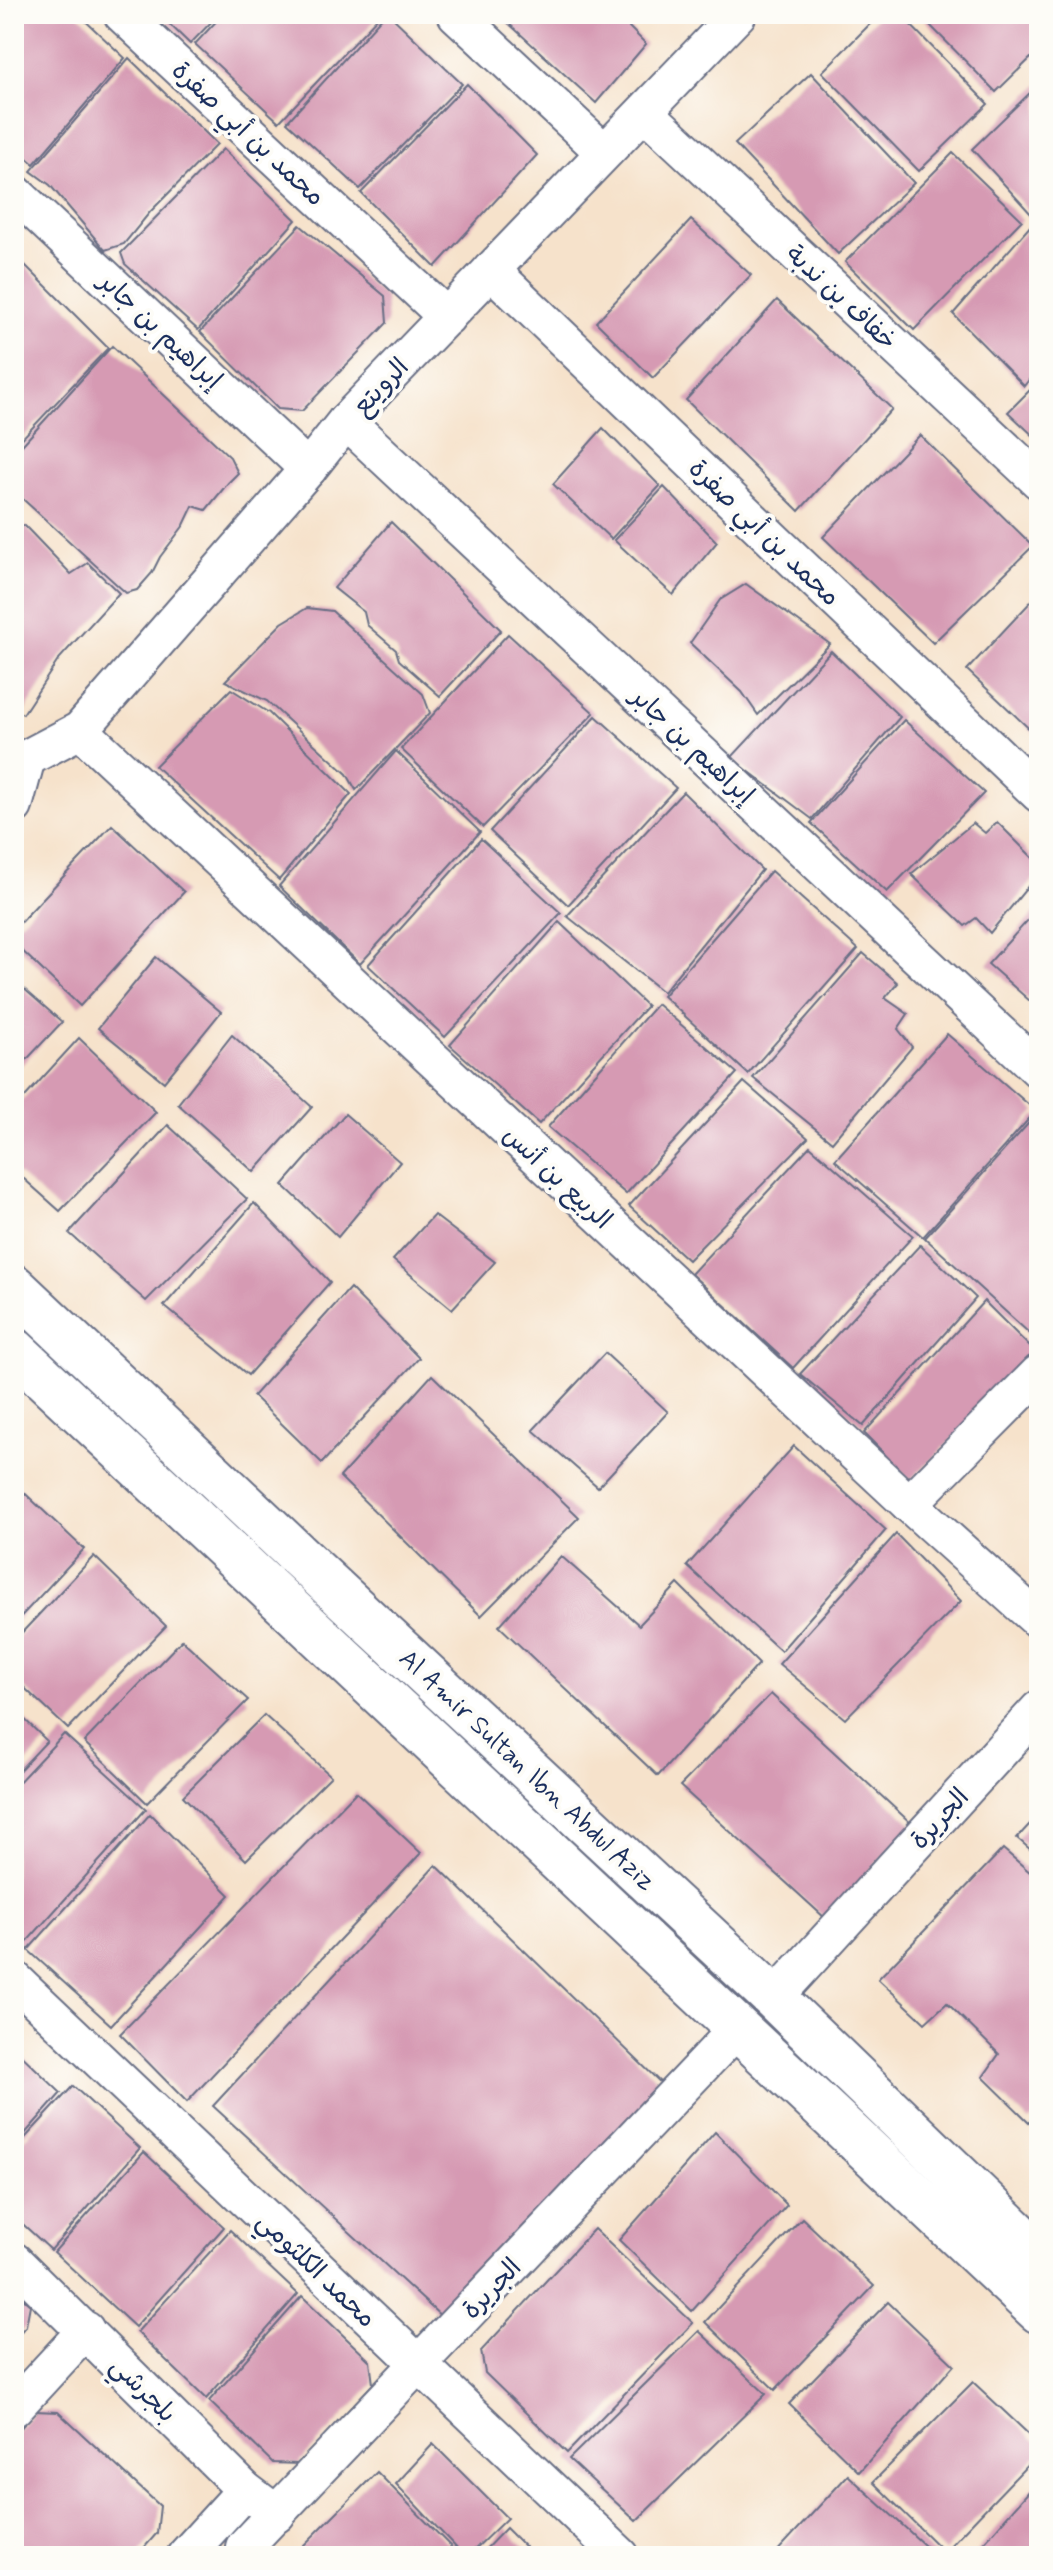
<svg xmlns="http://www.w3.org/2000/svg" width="1053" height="2570" viewBox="0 0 1053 2570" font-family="Mynerve,'Playpen Sans Arabic',sans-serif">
<rect width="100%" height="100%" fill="#fdfcf7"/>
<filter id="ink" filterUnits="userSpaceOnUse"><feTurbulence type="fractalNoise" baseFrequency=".0125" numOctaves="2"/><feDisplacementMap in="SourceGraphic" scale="16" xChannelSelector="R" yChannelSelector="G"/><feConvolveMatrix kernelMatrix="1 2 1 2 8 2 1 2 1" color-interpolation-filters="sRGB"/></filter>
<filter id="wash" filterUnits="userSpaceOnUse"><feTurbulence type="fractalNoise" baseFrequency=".006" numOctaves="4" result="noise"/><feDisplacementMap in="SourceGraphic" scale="32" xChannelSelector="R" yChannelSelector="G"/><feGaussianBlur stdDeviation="1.8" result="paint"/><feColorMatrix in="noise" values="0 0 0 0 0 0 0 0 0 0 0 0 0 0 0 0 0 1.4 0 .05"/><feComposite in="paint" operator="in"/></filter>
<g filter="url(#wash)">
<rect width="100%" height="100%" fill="#f6e2cb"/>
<g id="blocks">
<g fill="#d69ab3">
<path d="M14,14h64l47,44 -91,106 -20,-17z"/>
<path d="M159,14h60l-29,30z"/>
<path d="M223,14h158l-102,108 -84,-78z"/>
<path d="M385,14h4l73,70 -102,105 -73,-67z"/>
<path d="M512,14h104l30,30 -50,59 -90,-82z"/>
<path d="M880,14h20l88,90 -69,67 -97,-99z"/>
<path d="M919,14h120v36l-43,42z"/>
<path d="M129,58l88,86 -67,68 -26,32 -19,6 -55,-65 -19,-14z"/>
<path d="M811,73l103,110 -76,71 -103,-110z"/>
<path d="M467,84l70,71 -102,112 -74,-74z"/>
<path d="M1039,84v124l-7,7 -60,-66z"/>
<path d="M223,149l73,71 -98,110 -73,-66 -4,-11z"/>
<path d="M953,153l69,67 -108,110 -69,-68z"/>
<path d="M691,220l60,55 -98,103 -57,-56z"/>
<path d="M1032,224l7,7v136l-15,19 -71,-72z"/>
<path d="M300,225l85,71 2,27 -85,88 -24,-2 -78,-77z"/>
<path d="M14,254l94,94 -94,99z"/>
<path d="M777,300l115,109 -93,102 -113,-111z"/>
<path d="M112,346l118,111 8,16 -10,10 -22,27 -13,-4 -9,19 -24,32 -8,16 -15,17 -11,3 -112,-102v-37z"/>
<path d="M1039,381v60l-31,-29z"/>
<path d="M603,428l57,58 -49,53 -58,-55z"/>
<path d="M920,435l113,111 -100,97 -110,-106z"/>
<path d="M664,487l53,55 -44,53 -59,-55z"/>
<path d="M391,522l110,108 -61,66 -41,-36 -3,-10 -29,-25 -3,-13 -30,-24z"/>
<path d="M24,525l47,49 17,-11 31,30 -60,66 -36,55 -9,-4v-180z"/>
<path d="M746,584l84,60 -72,71 -16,-23 -52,-49 30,-43z"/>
<path d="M1039,593v145l-72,-68z"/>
<path d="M307,608l25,3 91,83 7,19 -74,77 -9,-16 -80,-73 -42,-20 57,-58z"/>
<path d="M508,634l86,79 -111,114 -82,-78z"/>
<path d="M831,651l69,66 -88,102 -81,-61z"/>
<path d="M231,689l38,24 82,81 -72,86 -124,-114z"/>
<path d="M596,716l80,72 -108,117 -78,-74z"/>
<path d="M904,720l80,73 -97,99 -76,-69z"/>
<path d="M396,751l84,81 -120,132 -81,-78z"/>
<path d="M683,792l79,78 -99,122 -96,-76z"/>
<path d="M997,822l42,42v9l-49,60 -14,-15 -11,8 -54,-52 62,-51 12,10z"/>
<path d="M112,825l72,67 -104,114 -66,-63v-14z"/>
<path d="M481,839l80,74 -116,124 -77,-72z"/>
<path d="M771,871l87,78 -110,125 -85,-78z"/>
<path d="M1039,908v101l-51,-45z"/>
<path d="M559,922l88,84 -108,118 -89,-79z"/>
<path d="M863,953l35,30 -13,15 23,16 -10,15 14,18 -80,95 -79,-64z"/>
<path d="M156,957l65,55 -57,70 -66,-54z"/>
<path d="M14,980l48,42 -48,51z"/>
<path d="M657,1004l80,69 -111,121 -78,-67z"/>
<path d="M947,1034l89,77 -113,126 -88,-77z"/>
<path d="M232,1035l80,72 -58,65 -76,-68z"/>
<path d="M79,1038l77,74 -96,99 -46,-41v-61z"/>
<path d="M744,1082l64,56 -120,122 -59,-54z"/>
<path d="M345,1114l55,48 -62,75 -55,-52z"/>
<path d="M1036,1115l3,3v224l-114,-104z"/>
<path d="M168,1125l79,74 -101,102 -77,-68z"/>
<path d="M810,1146l103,90 -120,132 -102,-94z"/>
<path d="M254,1203l76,79 -82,93 -84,-69z"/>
<path d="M434,1215l61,47 -43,47 -59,-49z"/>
<path d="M920,1245l56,53 -113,128 -63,-52z"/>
<path d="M350,1288l69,70 -97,105 -69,-67z"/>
<path d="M984,1301l55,55 -129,124 -46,-47z"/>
<path d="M605,1353l63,59 -70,75 -65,-57z"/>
<path d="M432,1375l147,142 -98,99 -141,-139z"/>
<path d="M794,1446l92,84 -105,121 -94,-85z"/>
<path d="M14,1483l70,66 -70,75z"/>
<path d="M896,1534l65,67 -116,118 -66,-55z"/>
<path d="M94,1556l72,70 -98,103 -54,-51v-37z"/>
<path d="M561,1556l78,69 39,-41 81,80 -101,112 -159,-150z"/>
<path d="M182,1640l66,60 -101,103 -63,-61z"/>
<path d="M771,1694l142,131 -88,93 -145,-132z"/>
<path d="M14,1709l33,32 -33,35z"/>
<path d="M264,1715l67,61 -85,84 -63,-64z"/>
<path d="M64,1734l82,75 -123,137 -9,-9v-150z"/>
<path d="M356,1792l65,61 -234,249 -67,-68z"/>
<path d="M150,1814l80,81 -119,130 -83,-75z"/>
<path d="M1039,1814v43l-22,-19z"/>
<path d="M1003,1849l36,31v232l-10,10 -46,-45 16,-23 -52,-51 -22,20 -47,-44z"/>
<path d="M436,1865l228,221 -221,232 -230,-212z"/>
<path d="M14,2048l47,45 -47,53z"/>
<path d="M73,2086l67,62 -89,102 -37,-34v-66z"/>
<path d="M715,2132l72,73 -95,106 -73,-71z"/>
<path d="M144,2152l80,75 -89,100 -81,-75z"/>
<path d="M802,2218l72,68 -99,104 -70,-68z"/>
<path d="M594,2229l99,94 -126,130 -82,-80 -4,-22z"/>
<path d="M230,2230l68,64 -92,105 -69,-67z"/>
<path d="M14,2291l16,14 -4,21 -12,13z"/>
<path d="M302,2296l68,65 3,23 -75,80 -25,-1 -64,-62z"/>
<path d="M888,2302l66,63 -95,107 -70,-68z"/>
<path d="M699,2331l67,63 -130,127 -67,-62z"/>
<path d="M973,2382l66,62v9l-95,99 -71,-70z"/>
<path d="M35,2411l23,1 102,94 -3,27 -20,23h-117l-6,-6v-114z"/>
<path d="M433,2444l74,74 -39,38h-4l-68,-72z"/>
<path d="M377,2472l80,81 -3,3h-161z"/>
<path d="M848,2475l88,81h-163z"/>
<path d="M1039,2480v76h-67z"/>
<path d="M506,2528l28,28h-55z"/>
</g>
</g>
</g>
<g filter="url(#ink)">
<use href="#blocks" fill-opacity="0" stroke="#686e84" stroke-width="2"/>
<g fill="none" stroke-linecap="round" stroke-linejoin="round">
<defs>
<g id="street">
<path d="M122,14l325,303"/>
<path d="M456,14l148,138"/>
<path d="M645,112l394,369"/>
<path d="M14,192l294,277"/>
<path d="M491,270l548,524"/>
<path d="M346,421l693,649"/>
<path d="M80,730l829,774 130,117"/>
<path d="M14,768l13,-10 53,-28 228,-261 38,-48 392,-407"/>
<path d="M14,806l13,-48"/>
<path d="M909,1504l130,-131"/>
<path d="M14,1979l607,577"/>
<path d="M774,1998l265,-289"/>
<path d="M14,2261l231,229 32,24"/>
<path d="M14,2408l72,-78"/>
<path d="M185,2556l60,-66"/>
<path d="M253,2556l-9,-9 494,-519"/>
</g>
<g id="secondary">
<path d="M14,1287l287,271 473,440 265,256"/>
<path d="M14,1350l1025,961"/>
</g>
</defs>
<use href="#street" stroke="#686e84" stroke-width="40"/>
<use href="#secondary" stroke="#686e84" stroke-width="48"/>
<use href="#street" stroke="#fff" stroke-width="36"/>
<use href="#secondary" stroke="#fff" stroke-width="44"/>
</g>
</g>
<g text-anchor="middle" stroke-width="8" stroke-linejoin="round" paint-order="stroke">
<g font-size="26" fill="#1b2f5e" stroke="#fdfcf7">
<text transform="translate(249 133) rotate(43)" y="9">محمد بن أبي صفرة</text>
<text transform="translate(842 297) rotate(43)" y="9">خفاف بن ندبة</text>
<text transform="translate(161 330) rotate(43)" y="9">إبراهيم بن جابر</text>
<text transform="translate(380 386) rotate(-46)" y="9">الرويتع</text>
<text transform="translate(765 532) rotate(44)" y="9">محمد بن أبي صفرة</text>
<text transform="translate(693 745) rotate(43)" y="9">إبراهيم بن جابر</text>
<text transform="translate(558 1177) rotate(43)" y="9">الربيع بن أنس</text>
<text transform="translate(528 1769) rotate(43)" y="9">Al Amir Sultan Ibn Abdul Aziz</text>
<text transform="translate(939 1818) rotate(-47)" y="9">الجريرة</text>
<text transform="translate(317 2269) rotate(44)" y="9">محمد الكلثومي</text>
<text transform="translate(491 2288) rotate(-46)" y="9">الجريرة</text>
<text transform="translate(144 2389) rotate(45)" y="9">بلجرشي</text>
</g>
</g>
<rect width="1053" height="2570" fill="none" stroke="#fdfcf7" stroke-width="48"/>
</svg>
